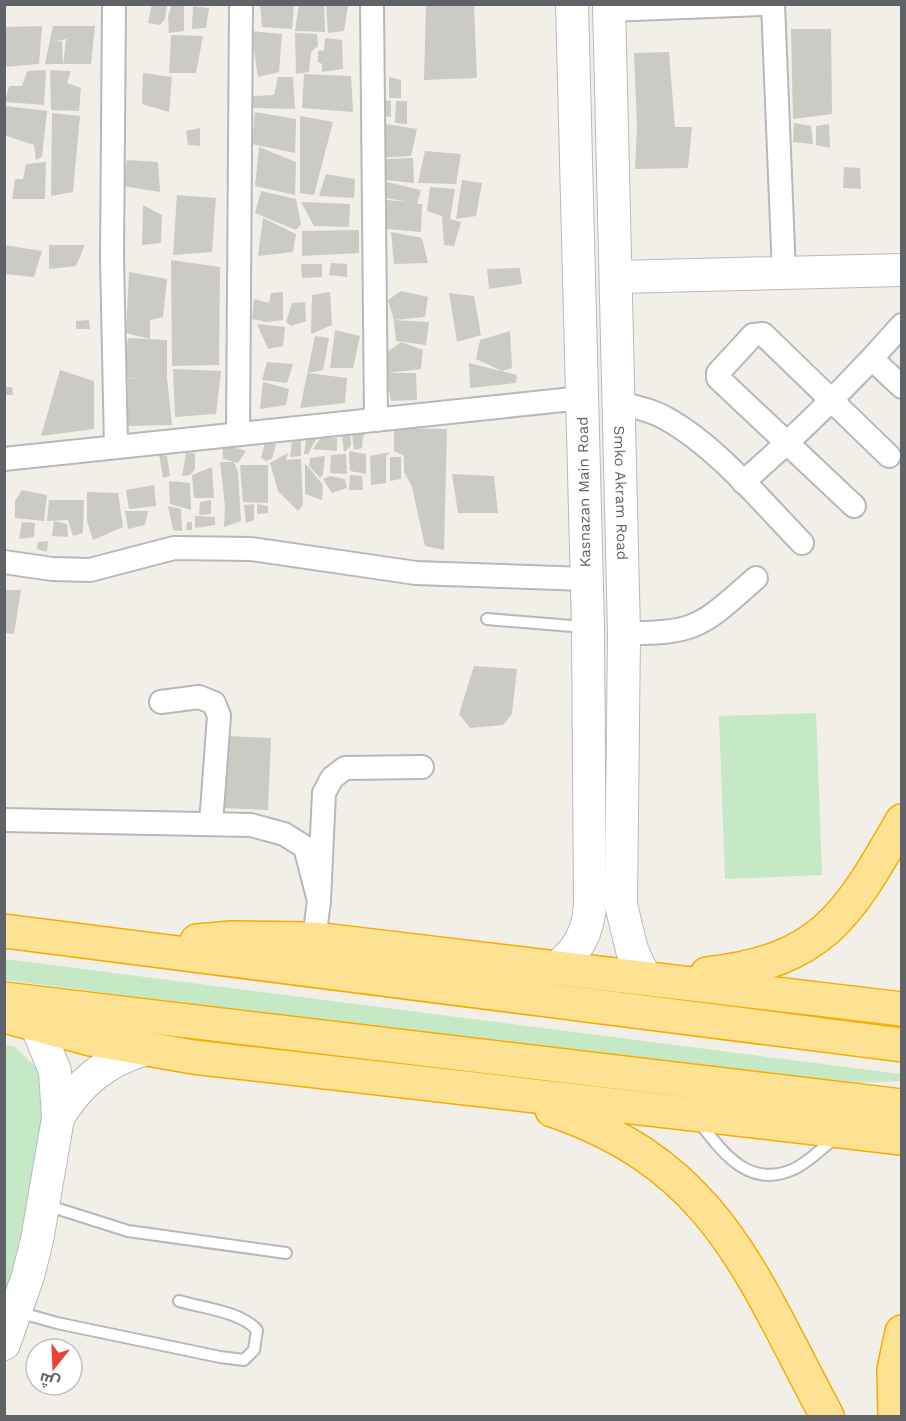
<svg xmlns="http://www.w3.org/2000/svg" width="906" height="1421" viewBox="0 0 906 1421" font-family="'Work Sans',Cairo,sans-serif">
<rect width="100%" height="100%" fill="#f1efe8"/>
<g fill="#c5e8c5">
<path d="M816,713l6,162 -97,4 -6,-163z"/>
<path d="M5,959l896,115v7l-43,2 -77,-4 -776,-99z"/>
<path d="M5,1045l9,1 35,34 -30,183 -14,31z"/>
</g>
<g fill="#cccac5" fill-rule="evenodd">
<path d="M152,4h15l-2,15 -5,6 -12,-2z"/>
<path d="M172,4h12v27l-15,2 -1,-17z"/>
<path d="M260,4h34l-2,25 -30,-2z"/>
<path d="M299,4h25l1,28 -30,-1z"/>
<path d="M426,4l48,2 3,72 -53,2z"/>
<path d="M326,5h22l-4,26 -16,2z"/>
<path d="M193,6l16,2 -3,20 -14,1z"/>
<path d="M42,26l-3,38 -35,3v-40z"/>
<path d="M53,26h42l-4,38h-46zM66,39l-3,27 -1,-25 -10,1z"/>
<path d="M791,29h40l1,85 -39,5z"/>
<path d="M251,31l31,3 -3,38 -21,5z"/>
<path d="M295,33l22,1 1,12 -7,6 -2,20 -13,2z"/>
<path d="M171,35l32,1 -7,37h-27z"/>
<path d="M325,38l17,2 1,29 -21,3v-8l-4,-2v-11l6,-1z"/>
<path d="M669,52l6,75h17l-4,41 -53,1 2,-43 -3,-73z"/>
<path d="M46,70l-2,35 -39,-3 4,-16h13l5,-15z"/>
<path d="M50,70l21,1 -4,12 14,5 -2,23 -28,-1z"/>
<path d="M143,73l29,4 -3,35 -27,-8z"/>
<path d="M304,74l47,2 2,36 -51,-4z"/>
<path d="M278,77h15l2,32 -43,-1 1,-12 21,-1z"/>
<path d="M389,77l12,3v18h-12z"/>
<path d="M378,99l13,2v16l-13,-2z"/>
<path d="M396,101h11v23l-12,-1z"/>
<path d="M6,106l41,5 -5,46 -6,3 -2,-15 -30,-10z"/>
<path d="M255,112l41,7 -1,34 -43,-9z"/>
<path d="M52,113l28,3 -7,76 -22,4z"/>
<path d="M300,116l33,6 -19,73 -14,-2z"/>
<path d="M381,123l36,6 -6,27 -34,2z"/>
<path d="M794,123l17,3 2,18 -20,-2z"/>
<path d="M829,124l1,24 -14,-3v-19z"/>
<path d="M200,128v18l-12,-1 -2,-14z"/>
<path d="M259,147l37,15 -1,33 -40,-9z"/>
<path d="M425,151l36,3 -5,30 -38,-1z"/>
<path d="M413,158l1,25 -29,-3 1,-21z"/>
<path d="M127,160l31,2 2,30 -37,-6z"/>
<path d="M46,162l-1,37h-33l3,-20h8l3,-15z"/>
<path d="M844,167l16,1 1,21 -18,-1z"/>
<path d="M326,174l29,5 -1,19 -35,-2z"/>
<path d="M462,180l20,3 -6,33 -20,3z"/>
<path d="M387,182l34,8 -4,14h5l-1,28 -34,-3v-29l23,2 -25,-4z"/>
<path d="M430,187l25,2 -5,30 11,3 -7,24 -10,-1 -2,-29 -15,-5z"/>
<path d="M261,191l35,8 5,25 -5,6 -41,-17z"/>
<path d="M177,195l39,3 -4,54 -39,3z"/>
<path d="M301,202l49,2 -1,23 -35,-1z"/>
<path d="M143,205l19,10 -1,28 -19,2z"/>
<path d="M263,218l33,16 -3,18 -35,4z"/>
<path d="M359,230v23l-57,3v-25z"/>
<path d="M391,232l31,6 6,25 -34,1z"/>
<path d="M4,245l38,6 -8,26 -30,-3z"/>
<path d="M49,245h36l-9,21 -27,3z"/>
<path d="M171,260l49,7 -1,98 -47,1z"/>
<path d="M331,263l16,1v13l-18,-2z"/>
<path d="M301,264h21v13l-20,1z"/>
<path d="M520,268l2,16 -33,5 -2,-20z"/>
<path d="M129,272l38,7 -4,38 -13,3v19l-24,-6z"/>
<path d="M401,291l27,6 -3,20 -31,3 -6,-20z"/>
<path d="M283,292v28l-16,2 -15,-3 2,-20 15,4 2,-10z"/>
<path d="M330,292l2,33 -21,9 1,-39z"/>
<path d="M449,293l25,3 7,39 -24,7z"/>
<path d="M305,302l1,19 -15,5 -5,-4 6,-19z"/>
<path d="M89,320l1,9h-14v-8z"/>
<path d="M394,320l35,2 -3,23 -30,-4z"/>
<path d="M257,324l28,3 -2,19 -15,3z"/>
<path d="M335,330l25,6 -7,32h-23z"/>
<path d="M510,331l2,37 -10,3 -26,-12 4,-19z"/>
<path d="M315,336l14,2 -6,32 -15,3 39,5 -2,25 -45,5z"/>
<path d="M128,338l39,2v38l5,47 -44,1v-47h11l-16,-1z"/>
<path d="M401,342l22,8 -2,19 -33,4h28l1,27 -26,1 -5,-28v-20z"/>
<path d="M267,362l26,2 -6,19 -25,-3z"/>
<path d="M469,363l48,12 -1,8 -46,5z"/>
<path d="M173,369l48,2 -5,43 -41,3z"/>
<path d="M60,370l34,11v48l-53,7z"/>
<path d="M263,382l26,7 -3,16 -26,4z"/>
<path d="M4,387h8l1,8h-9z"/>
<path d="M351,426l18,2 -6,9 -1,11 -8,2z"/>
<path d="M394,428l53,1 -3,121 -19,-4 -13,-59 -8,-15v-16l-10,-5z"/>
<path d="M350,433l1,13 -7,6 -2,-16z"/>
<path d="M307,434l10,4 -9,16h-4z"/>
<path d="M321,437l16,1v13l-24,-2z"/>
<path d="M301,440v16l-11,1 2,-15z"/>
<path d="M265,443l11,1 -4,15 -6,2 -5,-3z"/>
<path d="M222,444l24,7 -8,12 -15,-4z"/>
<path d="M349,451l17,3v20l-16,-3z"/>
<path d="M390,452l-4,4v27l-15,2 -1,-29z"/>
<path d="M186,453h9v16l-5,6 -8,1z"/>
<path d="M288,453l-2,7 15,-1 2,46 -5,6 -20,-20 -8,-28z"/>
<path d="M159,454l8,2 3,20 -7,2z"/>
<path d="M346,454l1,20 -17,-1 1,-18z"/>
<path d="M325,456l-2,18 -3,4 -11,-12 1,-8z"/>
<path d="M390,457h11v22l-11,2z"/>
<path d="M220,462h14l4,10 3,49 -17,6 1,-21z"/>
<path d="M305,463l18,22 -1,15 -17,-6z"/>
<path d="M240,465h28v38l-25,-1z"/>
<path d="M212,467l2,31h-20l-2,-23z"/>
<path d="M452,474l42,2 4,37h-40z"/>
<path d="M350,475l12,1 1,14h-14z"/>
<path d="M330,476l15,3 2,9 -15,5 -9,-14z"/>
<path d="M169,481l21,2 1,27 -21,-6z"/>
<path d="M154,485l2,21 -27,3 -3,-19z"/>
<path d="M22,490l25,5 -3,26 -29,-3v-17z"/>
<path d="M87,492l31,1 5,34 -30,13 -6,-19z"/>
<path d="M49,500h35l-1,33 -10,3 -5,-16 -21,1z"/>
<path d="M211,500v14l-12,1 1,-13z"/>
<path d="M254,504v16l-8,3 -2,-18z"/>
<path d="M257,504l11,2v7l-11,1z"/>
<path d="M168,506l13,3 1,22 -9,-1z"/>
<path d="M125,511h23l-3,14 -17,4z"/>
<path d="M195,516l20,1v8l-20,3z"/>
<path d="M54,521l13,3 1,13 -16,-1z"/>
<path d="M22,522l13,1 -1,14 -15,2z"/>
<path d="M187,522h5v8h-6z"/>
<path d="M48,541l-1,11 -10,-3 1,-7z"/>
<path d="M4,590h17l-7,44 -10,-1z"/>
<path d="M474,666l43,3 -5,45 -9,11 -33,3 -11,-14z"/>
<path d="M226,736l45,2 -3,72 -45,-2z"/>
</g>
<g fill="none" stroke-linecap="round" stroke-linejoin="round">
<defs>
<g id="lane">
<path d="M487,619l97,8"/>
<path d="M698,1121c24,30 50,69 96,48 15,-7 28,-21 41,-31"/>
<path d="M46,1205l82,26 158,22"/>
<path d="M18,1312l39,11 163,34 24,3 10,-10 3,-20c-17,-19 -55,-22 -78,-29"/>
</g>
<g id="street">
<path d="M114,4l-2,254 4,189"/>
<path d="M372,4l4,416"/>
<path d="M773,4l11,269"/>
<path d="M609,10l152,-6"/>
<path d="M872,359l30,28"/>
<path d="M619,403c16,4 33,7 48,16 49,27 96,84 135,124"/>
<path d="M238,434l3,-430"/>
<path d="M4,459l578,-61"/>
<path d="M743,482c57,-49 110,-101 159,-157"/>
<path d="M854,506l-136,-128v-5l35,-38 10,-1 126,122"/>
<path d="M4,562l48,7 38,1 84,-22 77,1 165,24 170,6"/>
<path d="M624,633c74,1 78,-8 132,-55"/>
<path d="M161,702l38,-5 15,6 5,13 -8,108"/>
<path d="M4,820l247,5 33,9 21,13 14,54"/>
<path d="M314,939l5,-38 5,-108 8,-15 13,-10 77,-1"/>
</g>
<g id="secondary">
<path id="s1" d="M609,4l15,629 -3,272 11,45 13,28"/>
<path d="M616,277l286,-7"/>
<path d="M556,968c22,-17 32,-35 34,-63l-2,-278 -16,-623"/>
<path d="M58,1118c21,-36 48,-57 88,-69"/>
<path d="M4,1344l24,-68 9,-36 21,-122 -3,-47 -18,-44"/>
</g>
<g id="highway">
<path d="M4,931l898,114"/>
<path d="M197,941l35,-3 82,1 588,70"/>
<path d="M707,974c116,-13 141,-59 195,-153"/>
<path d="M4,999l898,107"/>
<path d="M4,1016l87,23 102,18 709,81"/>
<path d="M552,1110c165,56 199,165 275,306"/>
<path d="M895,1416l-1,-46 8,-38"/>
</g>
</defs>
<use href="#lane" stroke="#b5b8bc" stroke-width="14"/>
<use href="#street" stroke="#b5b8bc" stroke-width="26"/>
<use href="#secondary" stroke="#b6babf" stroke-width="34"/>
<use href="#highway" stroke="#f9ab00" stroke-width="36"/>
<use href="#lane" stroke="#fff" stroke-width="10"/>
<use href="#street" stroke="#fff" stroke-width="22"/>
<use href="#secondary" stroke="#fff" stroke-width="32"/>
<use href="#highway" stroke="#fde293" stroke-width="33"/>
</g>
<g text-anchor="middle" stroke-width="5" stroke-linejoin="round" paint-order="stroke">
<g font-size="15" fill="#5f6368" stroke="#fff">
<text transform="translate(584 492) rotate(-91)" y="5">Kasnazan Main Road</text>
<text dy="5" stroke="none"><textPath href="#s1" startOffset="489">Smko Akram Road</textPath></text>
</g>
</g>
<rect width="906" height="1421" fill="none" stroke="#5f6368" stroke-width="12"/>
<g transform="translate(54 1367) rotate(198)"><circle r="28" fill="#ffffff" stroke="#bfc1c3" stroke-width="1.5"/>
<path d="M0-4.5L10 22L0 15L-10 22Z" fill="#ea4335"/>
<text y="-9" font-size="16" font-weight="bold" text-anchor="middle" fill="#5f6368">ش</text>
</g>
</svg>
